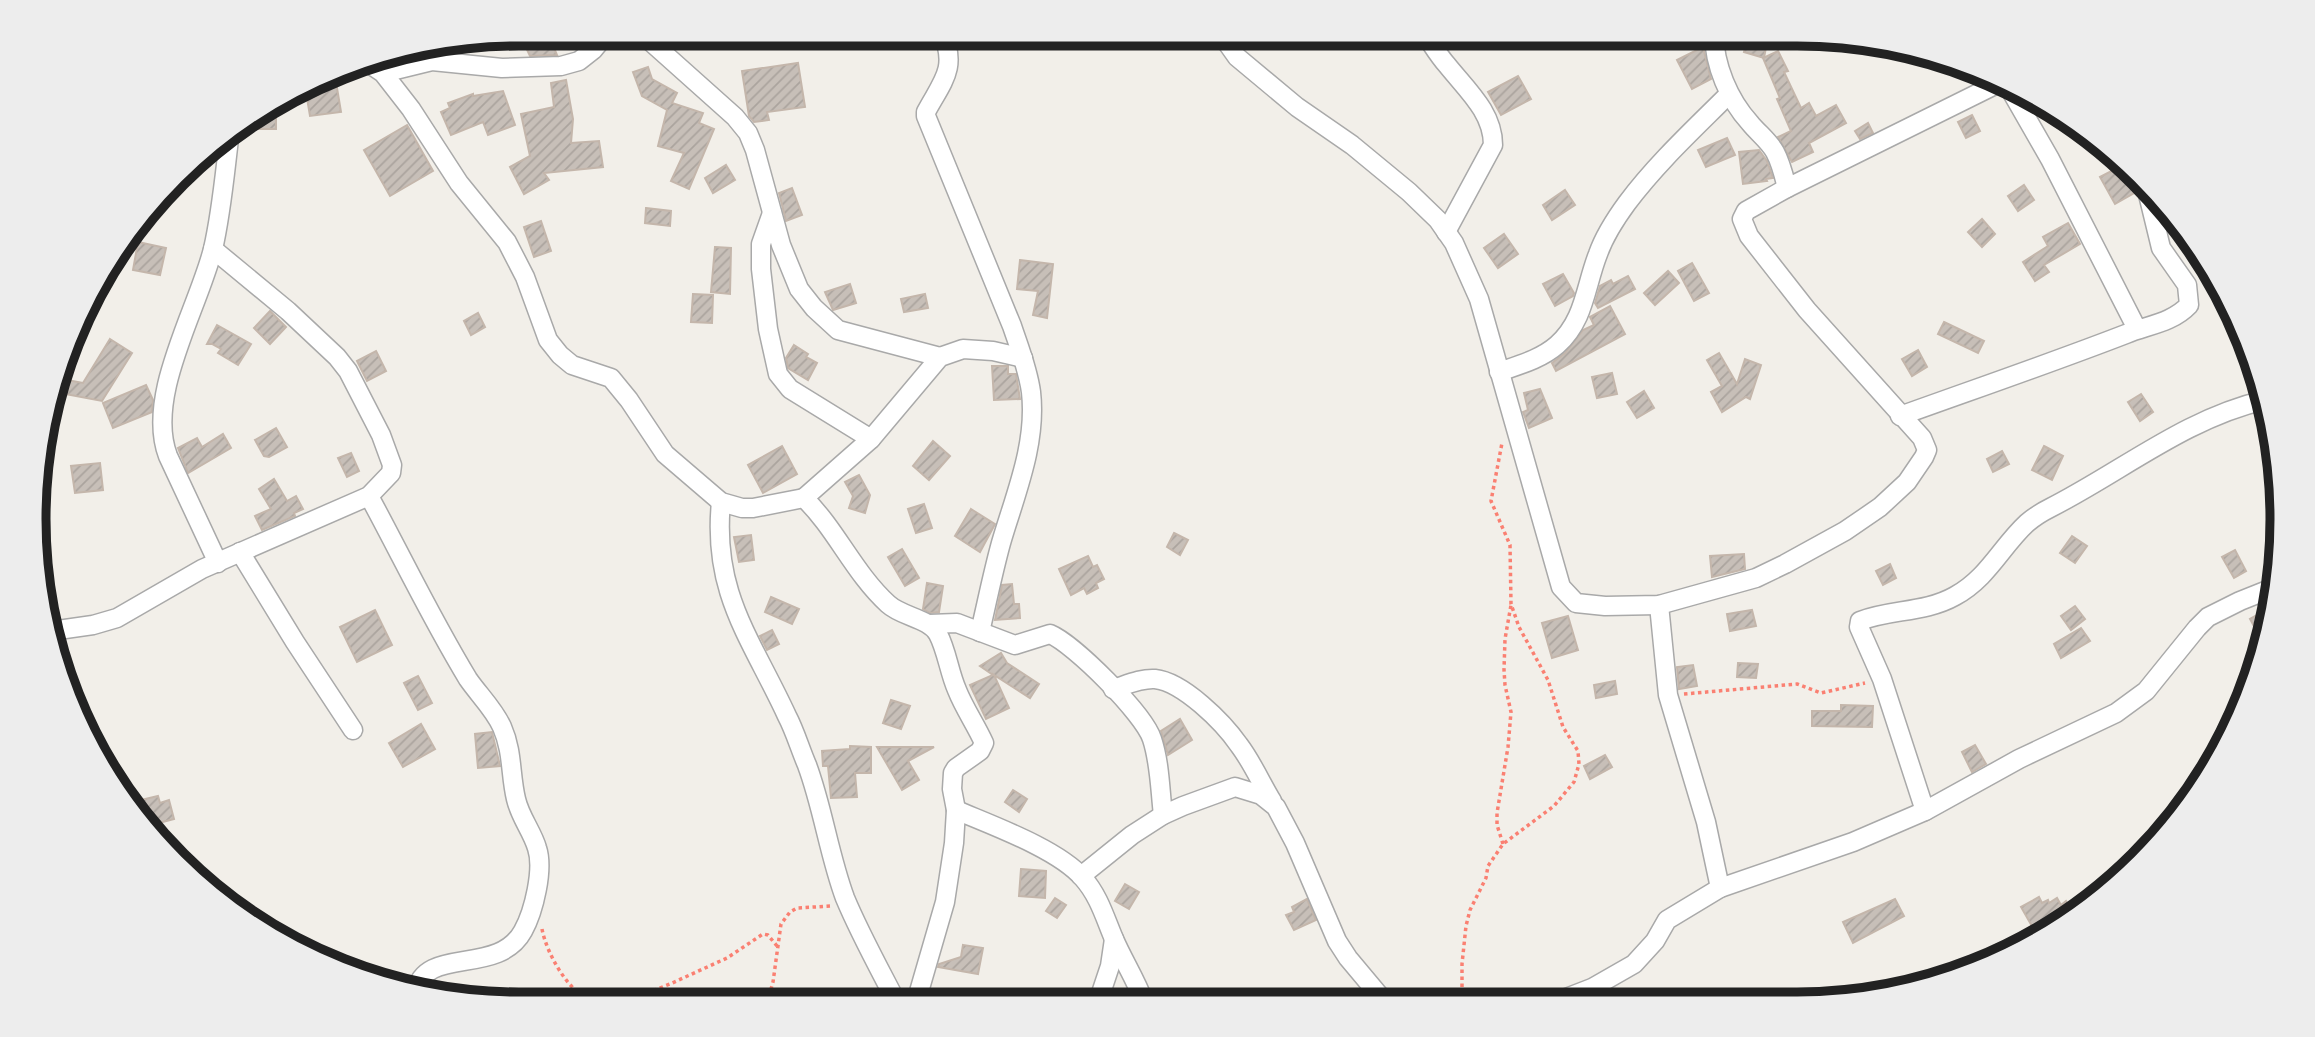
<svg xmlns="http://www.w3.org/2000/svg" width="2315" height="1037" viewBox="0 0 2315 1037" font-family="Mulish,sans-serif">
<defs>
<pattern id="building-hatch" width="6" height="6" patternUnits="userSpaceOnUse" patternTransform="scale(1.75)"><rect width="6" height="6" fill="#c7bfb8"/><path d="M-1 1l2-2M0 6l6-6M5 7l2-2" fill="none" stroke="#aba49e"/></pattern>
</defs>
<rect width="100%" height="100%" fill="#f2efe9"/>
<g fill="url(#building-hatch)" stroke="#c4b6ab" stroke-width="2">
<path d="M529,33h19l9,22 -27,1 -9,-19z"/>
<path d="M1748,37l19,5 -3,16 -20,-6z"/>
<path d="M1703,47l8,32 -19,10 -15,-29z"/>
<path d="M1778,51l10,20 -4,1 17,36 8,-5 7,13 20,-11 10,18 -37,20 4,9 -21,10 -14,-25 13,-6 -14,-32 3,-1 -17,-40z"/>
<path d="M798,63l7,44 -38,5 2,8 -15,2 -5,-6 -7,-45z"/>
<path d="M648,67l4,12 25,14 -5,10 31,10 -4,10 15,6 -25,60 -18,-8 13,-28 -26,-7 9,-36 -25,-14 -9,-24z"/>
<path d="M1518,76l13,23 -30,16 -13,-23z"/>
<path d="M566,80l7,39 -2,24 28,-2 4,26 -59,6 5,7 -25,14 -14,-27 20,-11 -9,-42 33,-7 -3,-24z"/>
<path d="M336,82l5,30 -31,4 -5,-30z"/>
<path d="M503,91l12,34 -27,10 -5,-13 -32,13 -10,-23 9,-4 -2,-5 25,-9v2z"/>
<path d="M276,98v31h-24v-13z"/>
<path d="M1972,115l8,16 -14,7 -8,-16z"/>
<path d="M1868,123l5,10 -13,6 -5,-8z"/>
<path d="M407,125l26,46 -43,25 -26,-46z"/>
<path d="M1727,138l8,17 -29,12 -8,-17z"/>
<path d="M1759,150l8,11 6,17 -7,1 1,2 -24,3 -4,-32z"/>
<path d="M2125,164l8,13 3,-1 -2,8 2,8 -21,12 -15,-27z"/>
<path d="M726,165l9,15 -22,13 -8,-15z"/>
<path d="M2024,185l10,15 -16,11 -10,-15z"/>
<path d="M792,188l10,27 -16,6 -7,-28z"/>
<path d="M1565,190l10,15 -23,15 -9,-15z"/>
<path d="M646,208l25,3 -1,15 -25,-3z"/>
<path d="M1982,219l13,15 -13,13 -14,-15z"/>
<path d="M541,221l10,30 -17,6 -10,-30z"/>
<path d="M2068,223l12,21 -36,21 5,7 -14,9 -12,-19 25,-16 -5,-9z"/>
<path d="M1504,234l14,20 -20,14 -14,-20z"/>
<path d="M138,242l28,6 -6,27 -27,-5z"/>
<path d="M715,247l16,1 -1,46 -19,-2z"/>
<path d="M1020,260l33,4 -6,54 -14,-3 5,-24 -21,-2z"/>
<path d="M1692,263l17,30 -15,8 -16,-30z"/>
<path d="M1668,271l11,12 -24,22 -11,-12z"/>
<path d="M1563,274l11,19 -1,3 -18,10 -12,-22z"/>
<path d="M1628,276l7,13 -37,19 -3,-5 5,-17 11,-6 2,4z"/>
<path d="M850,284l6,19 -23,7 -8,-18z"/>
<path d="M693,294l20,1 -1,28 -21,-1z"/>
<path d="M925,294l3,14 -24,4 -3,-13z"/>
<path d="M1610,306l15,28 -69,37 -4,-8 13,-10 18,-23 11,-5 -4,-8z"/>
<path d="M270,311l16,16 -16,17 -16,-16z"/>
<path d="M478,313l7,14 -14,8 -7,-14z"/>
<path d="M1944,322l40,19 -6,12 -40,-19z"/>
<path d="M217,325l34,19 -13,21 -20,-12 3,-4 -9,-5h-5z"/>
<path d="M110,339l22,14 -30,48 -37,-7 2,-14 16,3z"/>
<path d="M794,345l14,9 -2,3 11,6 -9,17 -20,-12 -2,-10z"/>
<path d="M1918,350l9,17 -15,9 -10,-17z"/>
<path d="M376,351l10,20 -19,10 -10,-20z"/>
<path d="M1719,353l18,31 8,-25 16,6 -11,34 -4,-2 -24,15 -11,-20 11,-6 -15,-26z"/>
<path d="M992,366h16v8h8l4,25 -26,1z"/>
<path d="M1612,373l5,21 -20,4 -5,-21z"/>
<path d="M146,385l7,15 -1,12 -39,16 -10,-25z"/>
<path d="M1540,389l12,29 -23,10 -6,-16 5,-2 -4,-17z"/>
<path d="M1644,391l10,17 -17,10 -10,-16z"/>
<path d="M2141,394l12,18 -13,9 -12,-19z"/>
<path d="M276,428l11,19 -18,10 -5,-1 -9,-16z"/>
<path d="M223,434l8,14 -43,25 -10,-25 19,-10 5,9z"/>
<path d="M933,441l17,15 -21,24 -16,-14z"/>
<path d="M782,446l15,28 -34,19 -15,-28z"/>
<path d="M2044,446l19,10 -11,24 -20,-10z"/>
<path d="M2002,451l7,13 -16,8 -6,-13z"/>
<path d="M351,453l8,18 -12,6 -9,-19z"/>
<path d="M100,463l3,27 -28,3 -4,-27z"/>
<path d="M859,475l11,20 -5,18 -16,-5 4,-12 -8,-14z"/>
<path d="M274,479l13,22 9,-5 7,13 -9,4 1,3 -33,14 -7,-14 16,-7 -12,-20z"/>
<path d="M924,504l8,24 -16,5 -8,-24z"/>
<path d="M971,509l24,15 -15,28 -25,-16z"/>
<path d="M1174,533l14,7 -8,15 -13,-8z"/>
<path d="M751,535l3,25 -15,2 -5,-25z"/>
<path d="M2072,536l15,10 -12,17 -15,-10z"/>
<path d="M902,549l17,29 -14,8 -17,-29z"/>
<path d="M2235,550l11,21 -12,7 -12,-21z"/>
<path d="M1744,554l1,15 -33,8 -2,-21z"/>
<path d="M1088,556l5,11 4,-2 7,14 -8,4 2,5 -11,6 -3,-6 -13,7 -12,-26z"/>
<path d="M1890,564l6,14 -13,7 -7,-14z"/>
<path d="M927,583l16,3 -4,26 -9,1 -7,-4z"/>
<path d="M1012,584l2,20h5l1,14 -25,2 7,-35z"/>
<path d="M771,597l28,12 -7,15 -27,-12z"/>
<path d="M2075,606l10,13 -14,11 -10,-14z"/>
<path d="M375,610l17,35 -35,17 -17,-35z"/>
<path d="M1752,610l4,16 -26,5 -3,-17z"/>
<path d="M2264,611l6,10 -2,5 -11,6 -7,-13z"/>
<path d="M1568,616l10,34 -26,8 -10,-35z"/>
<path d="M2081,628l9,13 -29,17 -7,-14z"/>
<path d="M772,630l7,14 -12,6 -7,-14z"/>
<path d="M1001,653l6,10 32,21 -9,14 -36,-23 15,33 -23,11 -16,-34 23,-10 -13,-9z"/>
<path d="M1738,663l20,1 -2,14 -19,-1z"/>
<path d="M1693,665l4,21 -18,3 -2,-22z"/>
<path d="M418,676l14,27 -14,7 -14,-27z"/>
<path d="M1615,681l2,13 -21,4 -2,-13z"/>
<path d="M891,700l19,6 -9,23 -18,-6z"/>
<path d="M1841,705l32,1 -1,21 -60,-1v-15h29z"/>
<path d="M1180,719l12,21 -24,15 -7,-24z"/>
<path d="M421,724l14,25 -32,18 -14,-24z"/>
<path d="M492,732l8,34 -22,2 -3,-34z"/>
<path d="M1975,745l11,19 -14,8 -10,-20z"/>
<path d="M850,746l21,1v26h-16l2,24 -26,1 -3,-32h-5l-1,-15 28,-2z"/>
<path d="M877,747h57l-26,14 11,19 -17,10z"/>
<path d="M1605,755l7,12 -22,12 -6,-13z"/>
<path d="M1013,790l14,9 -8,13 -14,-10z"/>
<path d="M158,796l2,7 9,-3 5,19 -23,6 -4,-5 -6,-20z"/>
<path d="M1021,869l25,2 -1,27 -26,-2z"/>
<path d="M1125,884l14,8 -10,17 -14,-8z"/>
<path d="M2039,897l3,6 6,-3 1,3 8,-5 4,7 5,-4 7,13 -36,21 -16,-28z"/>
<path d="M1055,898l11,7 -9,13 -11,-7z"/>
<path d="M1307,899l9,21 -22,10 -8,-15 8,-3 -2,-5z"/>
<path d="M1895,899l9,17 -51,27 -10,-21z"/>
<path d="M963,945l20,3 -5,26 -40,-7 1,-3 22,-7z"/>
</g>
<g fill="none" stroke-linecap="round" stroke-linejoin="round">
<defs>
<g id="minor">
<path d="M641,33l94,84 13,16 7,17 26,95 18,44 15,19 24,22 102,27"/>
<path d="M942,33c16,35 0,49 -16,79v4l86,210c7,21 16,43 19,66 6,52 -16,103 -30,151 -8,29 -14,59 -21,89"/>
<path d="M1220,33l17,24 60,50 55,38 57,47 29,28 16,23 25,56 82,288 15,16 29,3 54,-1 97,-27 29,-14 60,-33 35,-24 27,-25 17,-25 3,-7 -5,-12 -115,-128 -58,-74 -7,-17 4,-8 41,-23 216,-107"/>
<path d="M1424,33c8,11 14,22 23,32 19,24 46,47 46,80l-47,87"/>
<path d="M1714,33c0,32 15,67 36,90 8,10 19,18 25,29 6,11 9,24 12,36"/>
<path d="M362,59l21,14 28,36 48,74 48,59 18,35 23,63 12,15 12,10 39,13 18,22 36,54 56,48 21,6h11l51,-10c32,31 50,75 84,106 14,13 41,14 50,30 9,17 11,38 19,56 7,18 19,35 27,53l-4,8 -24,17 -3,5 -1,16 4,21 -2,33 -9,59 -29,100"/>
<path d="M383,73l49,-12 70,7 59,-2 18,-5 14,-11 14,-17"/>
<path d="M2007,84l43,75 87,170"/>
<path d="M772,213l-11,31v25l7,60 10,45 12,15 81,50"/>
<path d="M1499,372c20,-7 42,-13 58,-27 28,-25 28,-58 41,-91 6,-17 18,-36 29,-51 30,-40 67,-74 102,-109"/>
<path d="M1900,416c75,-27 151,-53 226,-82 22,-9 46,-11 63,-29l-2,-20 -26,-37 -16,-66"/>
<path d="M369,496c33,61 63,124 99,183 11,16 26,30 34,48 11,25 8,47 14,72 4,18 16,32 21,49 7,21 -3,63 -14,83 -25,46 -99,14 -107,61"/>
<path d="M804,498l67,-59 69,-82 23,-8 30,2 30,7"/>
<path d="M721,502c-9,91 30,136 66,214 8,15 13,33 20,49 16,43 22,90 38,133 15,36 34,70 52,105"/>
<path d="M240,552l55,90 58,88"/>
<path d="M218,563l-50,-107c-23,-60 30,-147 45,-207 9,-39 12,-79 17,-118"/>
<path d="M40,587l9,27 2,23"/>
<path d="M1659,605l9,90 38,127 14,66"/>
<path d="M929,624l28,-1 58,22 35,-11c24,10 94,80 102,105 8,24 8,51 11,76"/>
<path d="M51,631l42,-6 24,-7 85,-49 167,-73 22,-23 1,-8 -11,-30 -33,-64 -11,-14 -49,-46 -75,-62"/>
<path d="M1113,689c13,-4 28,-11 42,-10 28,3 68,43 84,66 13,17 22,38 33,56"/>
<path d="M956,810c35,15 102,39 127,68 16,18 22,40 31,61 9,21 22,41 30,63"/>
<path d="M1925,811l-43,-132 -23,-52 1,-6c30,-12 65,-8 95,-25 33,-18 46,-49 72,-73 7,-6 15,-11 23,-15 71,-36 136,-90 215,-108"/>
<path d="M1081,876l51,-41 31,-20 20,-9 52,-19 26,8 15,12 19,36 42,98 11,17 36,43"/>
<path d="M1561,1000l31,-12 42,-24 21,-23 12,-21 53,-32 133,-46 72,-31 94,-52 97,-46 30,-22 51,-63 11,-11 32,-16 35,-14"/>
<path d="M1098,1002l12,-36 4,-27"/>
</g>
</defs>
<use href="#minor" stroke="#a9a9a9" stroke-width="21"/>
<g stroke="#fa8072" stroke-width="3.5" stroke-dasharray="3.5 3.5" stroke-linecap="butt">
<path d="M1647,33l1,8"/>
<path d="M1684,694l113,-10 24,9 44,-10"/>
<path d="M1503,844l-6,-19v-12l11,-66 3,-35 -6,-27 -1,-15 1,-31 6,-34"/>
<path d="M542,929c5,26 27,64 52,74l48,-8 28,-11 57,-26 36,-24 5,1 9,11"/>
<path d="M1462,1001v-37l4,-38 4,-16 16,-32 2,-12 15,-22 51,-38 20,-24 5,-18 -1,-13 -15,-24 -15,-47 -29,-53 -8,-23 -1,-59 -19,-44 11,-58"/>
<path d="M767,1003l6,-21 8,-58 9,-12 7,-4 34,-2"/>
</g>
<use href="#minor" stroke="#fff" stroke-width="18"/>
</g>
<path d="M0 0H2315V1037H0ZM519 46H1797A473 473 0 0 1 2270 519V519A473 473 0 0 1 1797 992H519A473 473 0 0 1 46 519V519A473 473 0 0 1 519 46Z" fill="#ededed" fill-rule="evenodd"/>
<path fill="none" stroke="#222" stroke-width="9" d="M519 46H1797A473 473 0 0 1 2270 519V519A473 473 0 0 1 1797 992H519A473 473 0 0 1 46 519V519A473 473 0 0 1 519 46Z"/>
</svg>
